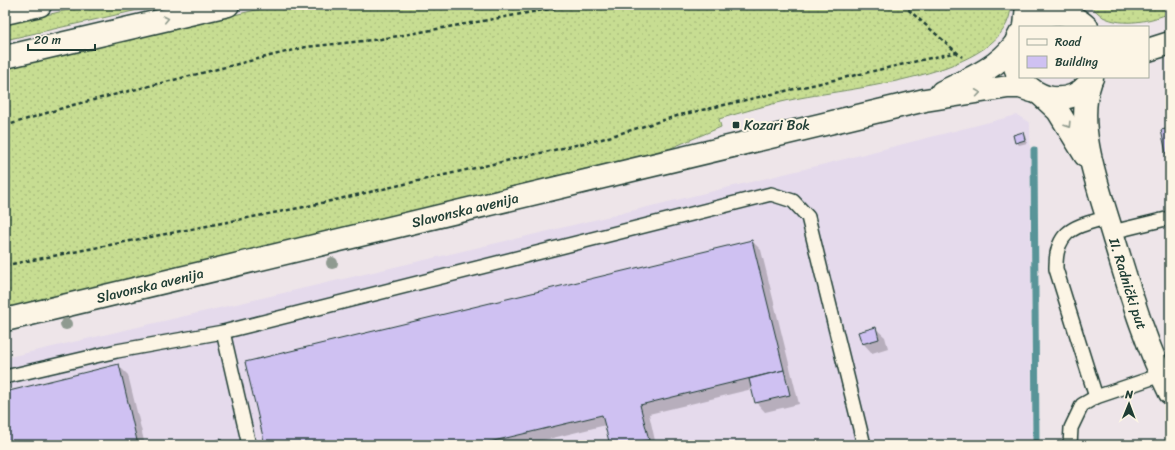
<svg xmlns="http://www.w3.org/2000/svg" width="1175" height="450" viewBox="0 0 1175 450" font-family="Sriracha,sans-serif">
<defs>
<pattern id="grass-dots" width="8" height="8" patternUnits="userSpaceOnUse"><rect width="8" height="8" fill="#c7dd92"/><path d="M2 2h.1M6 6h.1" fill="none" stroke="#aabf7e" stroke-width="1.8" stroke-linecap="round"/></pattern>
</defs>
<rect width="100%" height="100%" fill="#eee5e9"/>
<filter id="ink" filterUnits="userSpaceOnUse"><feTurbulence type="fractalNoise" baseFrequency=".025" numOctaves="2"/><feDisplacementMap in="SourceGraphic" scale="8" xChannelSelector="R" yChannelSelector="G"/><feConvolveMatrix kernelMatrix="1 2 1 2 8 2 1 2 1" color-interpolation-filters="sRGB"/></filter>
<g filter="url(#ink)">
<path fill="#e5daec" d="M1017,115l13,8 2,322h-1027v-87l535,-125 285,-69z"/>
<g fill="url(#grass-dots)" stroke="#738d63">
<path d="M91,5h69l-155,35v-16z"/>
<path d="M278,5h733c-1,73 -169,83 -221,95 -24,5 -47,12 -71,19l2,8 -50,21 -666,162v-243z"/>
<path d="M1091,5h79v8c-19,8 -47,14 -67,4 -4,-3 -8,-7 -12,-10z"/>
</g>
<g fill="#0003">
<path d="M1022,133l3,3 2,7 -8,2 -3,-3z"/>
<path d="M752,241l9,9 38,154 -34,8 -9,-10 -4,-13 -103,25 7,31h-45l-5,-20 -82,20h-258z"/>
<path d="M875,328l10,9 3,11 -16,5 -9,-10z"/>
<path d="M118,365l10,10 17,70h-140v-52z"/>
</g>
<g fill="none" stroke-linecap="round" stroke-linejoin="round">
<path stroke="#599498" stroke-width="7" d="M1034,150l2,295"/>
</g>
<g fill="#cfc1f2" stroke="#1f3d34">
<path d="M1170,128v43l-9,-41z"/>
<path d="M1023,132l2,8 -10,3 -2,-8z"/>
<path d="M752,240l32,130 -144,35 9,35 -24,5h-15l-8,-30 -125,30h-212l-20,-83z"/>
<path d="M876,327l3,12 -17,5 -4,-12z"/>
<path d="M119,364l19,81h-133v-53z"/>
<path d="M784,370l6,25 -35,8 -6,-24z"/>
<path d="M221,439l1,6h-24z"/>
</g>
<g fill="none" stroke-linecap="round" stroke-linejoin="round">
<defs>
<g id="service">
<path d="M1108,217c-33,10 -53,12 -52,52l40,128 65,-22"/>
<path d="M1112,232l58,-14"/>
<path d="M223,332l26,113"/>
<path d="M5,377l112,-26 106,-19 548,-138 22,7 15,16 56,228"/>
<path d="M1070,445l1,-17 11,-23 14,-8"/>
</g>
<g id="minor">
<path d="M1025,27c20,-16 43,-18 62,0"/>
<path d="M1020,34c-29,48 45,91 72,44"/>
<path d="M1148,50l22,-7"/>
<path id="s1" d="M1090,83c-16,45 11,111 24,156 16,52 31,105 56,154"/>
<path d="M942,92c27,-13 54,-23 73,-48"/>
<path d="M1042,96l16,15 27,44"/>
<path id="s2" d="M5,320l920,-220 83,-13h12l12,4"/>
</g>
<g id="secondary">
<path d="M1062,5l11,12"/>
<path d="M5,13l35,-8"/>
<path d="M1025,27l2,-22"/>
<path d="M5,57l223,-52"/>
</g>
</defs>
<use href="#service" stroke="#1f3d34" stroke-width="16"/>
<use href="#minor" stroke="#1f3d34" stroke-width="25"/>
<use href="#secondary" stroke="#1f3d34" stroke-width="25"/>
<g stroke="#1f3d34" stroke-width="2.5" stroke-dasharray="4 3" stroke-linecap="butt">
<path d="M903,5l59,52"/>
<path d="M5,126l64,-20 237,-59 75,-8 191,-34"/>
<path d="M5,264h7l292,-57 298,-68 78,-24 277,-63"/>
</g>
<use href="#service" stroke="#fcf5e5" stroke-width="13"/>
<use href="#minor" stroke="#fcf5e5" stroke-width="22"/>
<use href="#secondary" stroke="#fcf5e5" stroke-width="22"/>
</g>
<g fill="#8f9a90">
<circle cx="332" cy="263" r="6"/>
<circle cx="66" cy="324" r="6"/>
</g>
<defs><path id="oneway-chevron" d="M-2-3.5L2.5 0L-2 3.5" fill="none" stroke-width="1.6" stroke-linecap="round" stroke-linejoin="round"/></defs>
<g stroke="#8e998c">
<use href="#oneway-chevron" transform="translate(166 19) rotate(-13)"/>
<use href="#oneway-chevron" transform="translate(978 93) rotate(-8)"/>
<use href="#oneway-chevron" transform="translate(1068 125) rotate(57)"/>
</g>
</g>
<rect fill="#1f3d34" stroke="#fcf5e5" stroke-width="1.5" x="732" y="121" width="8" height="8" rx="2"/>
<g text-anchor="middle" stroke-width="4" stroke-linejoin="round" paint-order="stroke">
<g font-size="14" fill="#1f3d34" stroke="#fcf5e5" text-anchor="start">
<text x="744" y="130">Kozari Bok</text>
</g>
<g font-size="14" fill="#1f3d34" stroke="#fcf5e5">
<text dy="5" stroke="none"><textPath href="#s2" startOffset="473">Slavonska avenija</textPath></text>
<text dy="5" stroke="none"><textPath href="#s1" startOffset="207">II. Radnički put</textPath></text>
<text dy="5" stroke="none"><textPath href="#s2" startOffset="149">Slavonska avenija</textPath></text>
</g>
</g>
<rect width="1175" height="450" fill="none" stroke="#fcf5e5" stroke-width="20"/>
<rect x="10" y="10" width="1155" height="430" fill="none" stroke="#1f3d34" stroke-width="1.5" filter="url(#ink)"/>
<rect x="1019" y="26" width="130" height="52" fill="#fcf5e5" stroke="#a4ab9e"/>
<rect x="1027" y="39" width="20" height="6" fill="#fcf5e5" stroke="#a4ab9e"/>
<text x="1055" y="46" font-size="12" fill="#1f3d34">Road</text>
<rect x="1027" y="56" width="20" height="12" fill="#cfc1f2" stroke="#a4ab9e"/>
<text x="1055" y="66" font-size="12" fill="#1f3d34">Building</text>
<g transform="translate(1129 404) rotate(1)" stroke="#fcf5e5" stroke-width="3" paint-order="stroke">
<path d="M0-3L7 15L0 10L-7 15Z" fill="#1f3d34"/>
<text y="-6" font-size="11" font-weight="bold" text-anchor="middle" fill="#1f3d34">N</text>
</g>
<path d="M28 44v6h67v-6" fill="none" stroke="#1f3d34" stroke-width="2"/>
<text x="34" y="44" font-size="12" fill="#1f3d34" stroke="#fcf5e5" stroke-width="3" paint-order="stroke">20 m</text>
</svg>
